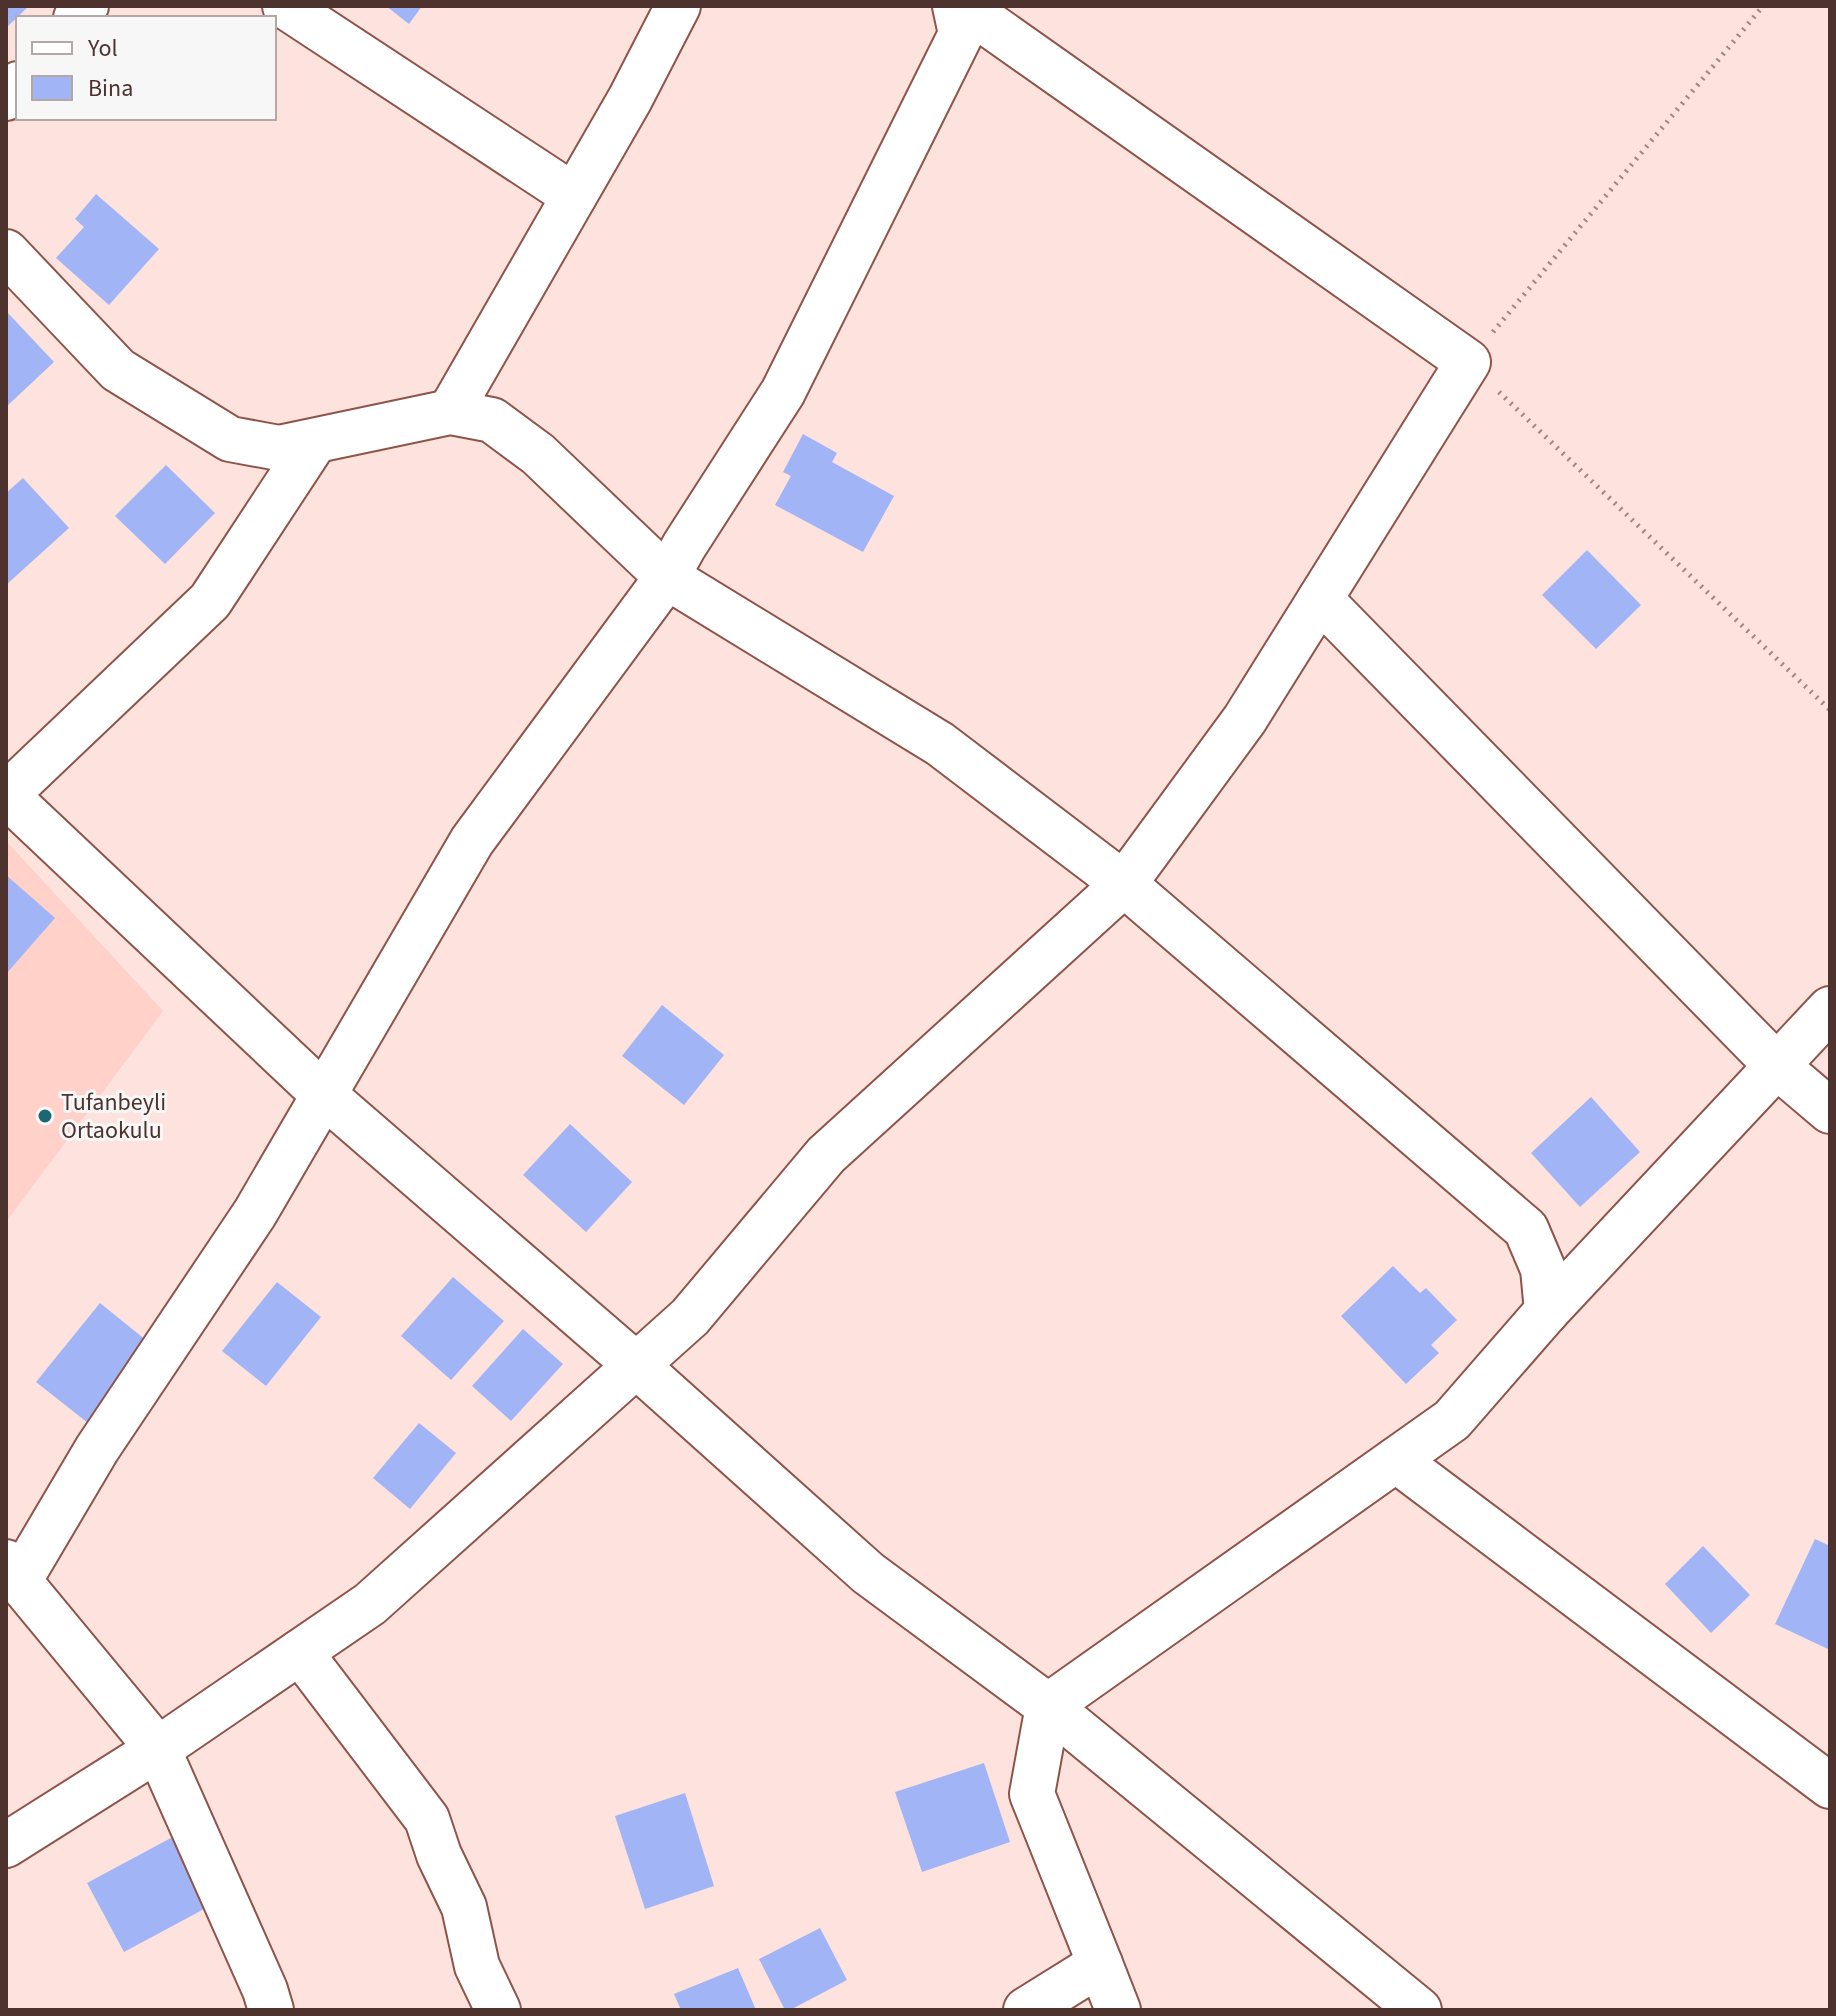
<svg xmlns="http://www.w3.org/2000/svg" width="1836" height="2016" viewBox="0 0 1836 2016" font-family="'Source Sans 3',sans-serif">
<rect width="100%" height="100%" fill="#fee2dd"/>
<path fill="#ffd1c8" d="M6,841l157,170 -157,211z"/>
<g fill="#a1b5f6">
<path d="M6,6h23l-23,22z"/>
<path d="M386,6h36l-13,18z"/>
<path d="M96,194l63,55 -50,56 -53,-47 28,-31 -9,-8z"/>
<path d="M6,311l48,51 -48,45z"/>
<path d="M803,434l34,19 -5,9 62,34 -31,56 -88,-47 16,-29 -8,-4z"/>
<path d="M166,465l49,48 -50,51 -50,-48z"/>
<path d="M23,478l46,50 -63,57v-92z"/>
<path d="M1587,550l54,55 -45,44 -54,-54z"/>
<path d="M6,875l49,43 -49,56z"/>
<path d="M662,1005l62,50 -40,50 -62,-49z"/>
<path d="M1591,1097l49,55 -60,55 -49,-54z"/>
<path d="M570,1124l62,58 -46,50 -63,-57z"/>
<path d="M1393,1266l27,27 6,-5 31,32 -26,25 8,8 -33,31 -65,-68z"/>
<path d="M453,1277l51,44 -53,59 -50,-44z"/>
<path d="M277,1282l44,35 -55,69 -44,-35z"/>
<path d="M100,1303l52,42 -64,78 -52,-41z"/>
<path d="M523,1329l40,35 -52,57 -39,-35z"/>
<path d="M419,1423l37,30 -46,56 -37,-31z"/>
<path d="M1815,1539l15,7v104l-55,-26z"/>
<path d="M1703,1546l47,49 -39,38 -46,-49z"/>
<path d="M984,1763l26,79 -88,30 -27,-80z"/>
<path d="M685,1793l29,93 -69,23 -30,-93z"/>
<path d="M182,1832l37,69 -95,51 -37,-69z"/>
<path d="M820,1928l27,52 -57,30h-5l-26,-51z"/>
<path d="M738,1968l18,42h-75l-7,-16z"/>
</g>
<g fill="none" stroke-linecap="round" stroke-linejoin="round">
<defs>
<g id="minor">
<path d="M285,6l289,190"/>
<path d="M76,18l10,-12"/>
<path d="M6,98l12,-14"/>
<path d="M6,252l112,118 112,69 49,9 171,-36 42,8 46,34 129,123 273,167 184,140 402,345 17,40 4,42 -95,109 -404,286 -16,88 68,170"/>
<path d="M450,412l180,-313 48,-93"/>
<path d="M1320,599l457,467 53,45"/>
<path d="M6,795l318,300 312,270 232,208 180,133 371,304"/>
<path d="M6,795l204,-194 105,-160"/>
<path d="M1547,1311l283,-302"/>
<path d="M1396,1460l434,326"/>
<path d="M6,1562l13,19 78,-132 158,-236 217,-372 195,-264 17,-31 99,-154 178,-358 -6,-28"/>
<path d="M19,1581l139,168 107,241 6,20"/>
<path d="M300,1652l127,167 12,36 25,52 13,59 21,44"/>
<path d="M6,1845l152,-96 212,-145 320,-287 136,-162 298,-271 121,-165 223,-357 -505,-356"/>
<path d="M1026,2010l74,-46 18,46"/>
</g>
</defs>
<use href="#minor" stroke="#8d5449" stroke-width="48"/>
<g stroke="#a28681" stroke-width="5" stroke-dasharray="2 6" stroke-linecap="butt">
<path d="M1493,332l270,-326"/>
<path d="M1499,392l331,318"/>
</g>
<use href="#minor" stroke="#fff" stroke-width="44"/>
</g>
<circle fill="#1d6773" stroke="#f7f7f7" stroke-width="3" cx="45" cy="1116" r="8"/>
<g text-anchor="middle" stroke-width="6" stroke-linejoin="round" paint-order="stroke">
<g font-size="24" fill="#4d322d" stroke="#f7f7f7" text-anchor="start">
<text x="61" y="1110">Tufanbeyli<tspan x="61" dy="28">Ortaokulu</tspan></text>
</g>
</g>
<rect width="1836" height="2016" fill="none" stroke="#4d322d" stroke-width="16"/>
<rect x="16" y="16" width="260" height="104" fill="#f7f7f7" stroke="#b3a8a6" stroke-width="2"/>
<rect x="32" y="42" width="40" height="12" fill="#ffffff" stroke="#b3a8a6" stroke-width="2"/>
<text x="88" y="56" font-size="24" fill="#4d322d">Yol</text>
<rect x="32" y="76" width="40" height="24" fill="#a1b5f6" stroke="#b3a8a6" stroke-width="2"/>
<text x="88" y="96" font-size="24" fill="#4d322d">Bina</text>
</svg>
